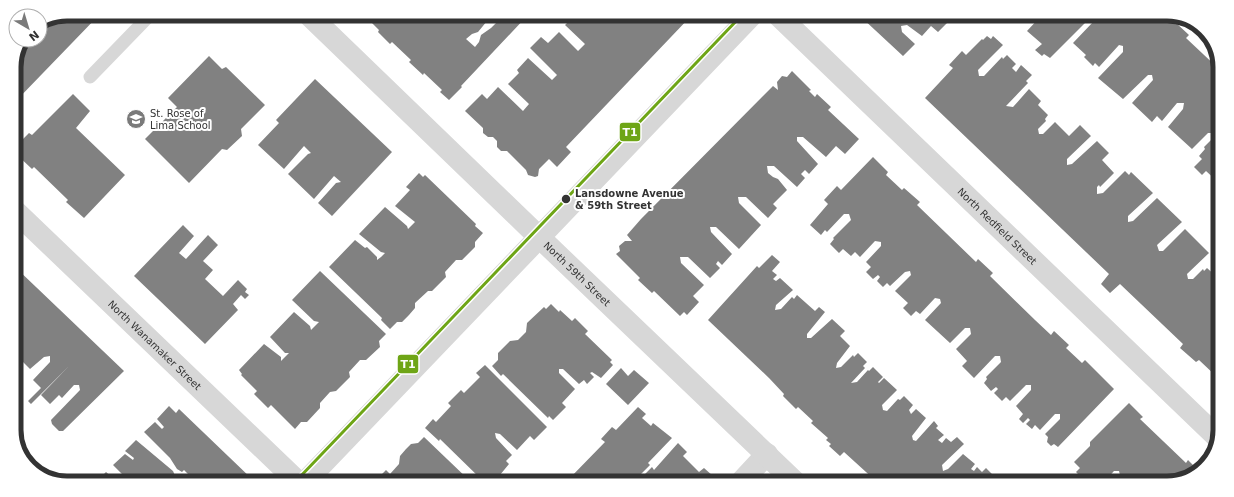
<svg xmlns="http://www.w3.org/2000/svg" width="1234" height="497" viewBox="0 0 1234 497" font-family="'DejaVu Sans',sans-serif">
<rect width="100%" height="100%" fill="#fff"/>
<g fill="#818181">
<path d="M66,14h34l-86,89v-40l11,-23h15v-15z"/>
<path d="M372,15h120l-14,17 -6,2 -6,5 9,8 4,-5 2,-7 10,-7 12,-12h24l-66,70 1,1 -13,13 -9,-8 2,-2 -18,-17 -1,2 -14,-13 2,-2 -19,-18 -2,2 -12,-12 1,-2 -11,-11z"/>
<path d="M574,16h28l5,5 5,-5h79l-125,131 5,5 -14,15 -8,-8 -10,10 -1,7 -3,1 -7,-2 -2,-5 -19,-19h-6l-4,-4v-6l-4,-4h-5l-5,-4v-5l-18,-17 17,-17 5,5 11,-12 25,24 6,-7 -21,-20 11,-11 -2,-3 11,-12 24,22 5,-5 -27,-27 11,-11 7,6 11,-11 19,19 7,-7 -20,-19z"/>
<path d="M861,17h87l2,3 -12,12 -7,-6 -9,10 -15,-11 -6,1 1,6 13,12 -12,12z"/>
<path d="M1040,17h12l38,1 -40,40 -6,-4 -2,2 -7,-6 7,-6 -15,-13z"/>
<path d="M1093,18h73l7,6 2,-2 14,13 -3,3 34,32 -1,113 -13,-12 -4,4 -8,-8 8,-8 -3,-3 6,-7 -1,-2 9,-9v-5h-5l-16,16 -24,-22 15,-18 1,-6h-7l-15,18 -5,-5 -5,6 -20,-19 21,-23 -1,-5h-4l-25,24 -25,-21 25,-26v-6l-4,-1 -20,22 -4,-4 -2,3 -9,-9 2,-2 -13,-12 20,-21z"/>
<path d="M987,36l4,3 2,-3 10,9 -25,25 1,6h5l18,-19 1,2 4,-4 9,9 -4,4 4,4 5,-7 11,10 -6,6 2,2 -22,23 7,1 16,-18 12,12 -3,4 10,10 -3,4 1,2 -8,8 1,5h4l12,-12 14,14 11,-11 11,11 -24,23v6l5,-1 25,-23 12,12 -7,7 12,13 -14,14 -1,-2 -2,2v7l6,-1 22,-22 4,4 2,-3 22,21 -25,23v6l5,-1 24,-23 25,24 -25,23 2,6h4l22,-22 24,24 -22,21 1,5h5l10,-10 1,2 3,-3 11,10 -1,99 -18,-17 -3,2 -16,-14 3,-4 -63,-60 -10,9 -9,-9 8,-10 -184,-176 28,-30 -4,-3 13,-14 4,4 16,-16 1,1z"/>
<path d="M209,56l13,13 4,-2 39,38 -24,24 1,7 -15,14 -5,-1 -33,34 -44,-44 32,-32 -9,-9z"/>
<path d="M792,71l19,19 -2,1 6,6 2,-3 14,13 -3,3 31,29 -14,15 -9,-8 -10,11 -23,-20h-6v4l21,23 -9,10 -4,-4 -4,4 4,4 -8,9 -23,-21h-7l1,7 5,4 5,2 9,11 -14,14 4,4 -9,10 -22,-21h-8l1,6 22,22 -22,24 -23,-22h-6l1,5 21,22 -10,11 -4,-4 -2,3 4,4 -10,10 -22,-21h-8l1,6 23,22 -11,11 6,6 -12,13 -3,-3 -4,4 -26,-25 -2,2 -14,-13 2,-2 -24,-24 4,-3 -1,-5 6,-5h7l-5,-6 14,-16 132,-133 5,4 -1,-8 5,-6 5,1z"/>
<path d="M315,79l77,73 -60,64 -14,-13 18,-20 5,-1 -7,-6 -20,23 -26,-25 20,-20 3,-1 -7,-7 -20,23 -26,-24 21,-22 -3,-3z"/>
<path d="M73,94l17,17 -14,17 49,47 -41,43 -18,-16 2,-2 -34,-33 -2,2 -17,-16 4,-4 -3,-3 13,-13 3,2z"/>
<path d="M873,157l15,15 -2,3 16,15 2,-2 16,14 -3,3 59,57 2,-3 15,14 -3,3 45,44 16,15 3,-4 15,14 -3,3 16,15 3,-3 29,29 -56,58 -4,-3 -3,2 -4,-4 1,-5 -3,-3 15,-15v-5h-5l-15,16 -5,-5 -3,4 -6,-5 4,-4 -2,-2 -5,5 -4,-4 4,-5 -7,-8 15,-16v-5h-5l-16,16 -4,-4 -4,4 -8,-8 4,-4 -2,-2 -5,4 -7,-8 3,-4 -1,-2 15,-15 -1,-6h-5l-21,22 -12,-12 5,-5 -11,-12 15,-15 -1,-6h-5l-15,15 -25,-23 16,-17 -1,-4 -5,-1 -15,16 -4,-3 -5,5 -8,-8 5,-5 -13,-12 16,-16 -1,-4 -5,1 -15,14 -3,-3 -4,4 -6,-6 3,-4 -2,-2 -5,4 -7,-7 5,-5 -5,-5 15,-16v-4l-6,-1 -15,16 -5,-5 -4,4 -8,-7 -4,4 -9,-9 4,-5 -1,-1 18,-18 -2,-6h-5l-17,18 -2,-2 -4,5 -11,-10 18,-21 -4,-4 13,-14 4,4z"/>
<path d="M419,173l4,4 2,-2 51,49 -1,2 8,7 -8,9v5l-13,13h-6l-11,12 1,5 -14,14h-4l-13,12v5l-6,7 -7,7h-5l-7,7 -9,-9 1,-2 -53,-51 26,-27 10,8 2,-1 10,10v3l4,-3 4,-4 -4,-1 -22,-18 26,-27 22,19 1,3 7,-7 -20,-16 15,-16 -4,-3z"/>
<path d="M183,225l11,11 -15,17 7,6 22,-24 10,10 -15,16 10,9 -8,9 18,17 15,-16 9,9 -2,3 4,3 -4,4 -4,-4 -8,9 5,6 -33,34 -71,-68z"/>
<path d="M772,255l8,7 -8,9 5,4 -4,4 3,2 4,-3 13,12 -17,15 -1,5 6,-1 11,-12 2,2 3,-4 18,16 4,-4 6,5 -18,22v4h4l21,-19 13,12 -5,5 10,10 -13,17 -1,5 5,-1 12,-12 1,2 4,-4 9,9 -4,4 2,2 -14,15 6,-1 11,-12 1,1 4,-4 10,10 -5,5 1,1 5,-5 13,12 -15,15 1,5 4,1 11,-12 2,1 4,-4 9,9 -4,5 2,4 5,-5 10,9 -14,18 1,4 3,1 18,-20 4,5 -2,2 8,7 -6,5 4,3 4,-5 5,4 6,-5 7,7 -22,21 1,6 5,-2 15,-15 12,10 -4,5 3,2 3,-4 5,5 4,-4 6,6 -7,8h-108l-33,-30 -4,4 -11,-10 2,-2 -5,-4 2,-2 -17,-15 2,-2 -15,-14 -2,2 -13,-13 1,-2 -15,-16 -61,-58 49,-54 2,2z"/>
<path d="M14,266l110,105 -61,60h-4l-7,-7 -1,-4 29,-30 -1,-5h-5l-12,13 -3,-3 -9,9 -9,-9 28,-29 -38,38 -3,-3 13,-13 -8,-8 17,-18v-6l-6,1 -14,12 -16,-16v-10l8,-10v-4h-6l-2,2z"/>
<path d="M320,271l66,63 -7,7 1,6 -14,13h-6l-11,12 1,5 -14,14 -6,1 -10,11v5l-13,14h-6l-6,7 -24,-24 -3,3 -14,-14 3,-3 -16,-16 1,-1 -3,-4 25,-26 17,13v4l8,-8h-4l-15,-16 24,-25 16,14 1,4 8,-8 -5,-1 -22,-21z"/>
<path d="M551,304l8,8 1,-2 12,11 3,-3 13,13 -3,3 27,26 -2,2 3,3 -12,13 -9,-6 -2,1 4,4 -7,7 -3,-4 -5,4 -16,-15h-4v4l16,16 -13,14 4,4 -13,13 -4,-4 -1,2 -45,-44 -2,2 -9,-10 6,-6v-7l12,-12 8,-1 8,-8 1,-9 17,-16 2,2z"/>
<path d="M485,365l62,62 -13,13 -4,-4 -13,14 -17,-16 -5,-1 1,5 16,17 -6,6 3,3 -14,17h-12l-43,-42 -1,2 -14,-13 8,-9 3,3 15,-16 -3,-3 13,-13 3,3 16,-16 -4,-4z"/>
<path d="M621,368l7,8 6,-6 15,13 -21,22 -22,-21z"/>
<path d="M1129,403l14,14 -3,2 46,44 2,-3 11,11 -2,3 -29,9h-55l7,-8 -1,-4h-5l-11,12h-11l-5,-5 2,-2 -3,-2 -4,4 -6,-6 4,-4 -6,-6 16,-16v-4z"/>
<path d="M169,406l7,7 3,-4 74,71h-69l5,-5 -5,-5 -2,2 -5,-3 -7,-11 -26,-26 11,-10 7,7 2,-2 -7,-8z"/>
<path d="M638,407l8,7 -4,4 9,8 2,-3 19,15 -24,25 2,2 -11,11 -2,-2 -7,7h-63l38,-39 -4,-3 11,-12 4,3z"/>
<path d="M424,437l46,44 -94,-1 10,-10 4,4 9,-10 1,-8 6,-7 5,-5 7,-1z"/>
<path d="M136,440l37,31 4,9 -50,-1 -14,-14 12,-11 8,6 1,-2 -9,-7z"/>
<path d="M678,443l9,9 -4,4 16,16 5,-4 9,8 -5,5h-64l-3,-3 11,-11 2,3z"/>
<path d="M106,472l8,7h-15z"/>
</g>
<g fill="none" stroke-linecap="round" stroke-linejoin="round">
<path stroke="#d7d7d7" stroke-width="13" d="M90,77l61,-63"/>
<g stroke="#d7d7d7" stroke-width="22">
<path d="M309,15l230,222"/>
<path id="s1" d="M779,16l437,420"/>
<path id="s2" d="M14,210l282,270"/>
<path d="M741,482l26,-28"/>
</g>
<g stroke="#d7d7d7" stroke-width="22">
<path id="s3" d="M539,237l256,245"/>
<path d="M307,480l444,-464"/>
</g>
<defs>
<path id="tram-1" d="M297,480l444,-464"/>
</defs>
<use href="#tram-1" stroke="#fff" stroke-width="6"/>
<use href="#tram-1" stroke="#6ea516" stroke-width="3"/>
</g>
<defs>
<symbol id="school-disc" viewBox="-11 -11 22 22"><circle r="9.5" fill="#7a7a7a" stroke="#fff"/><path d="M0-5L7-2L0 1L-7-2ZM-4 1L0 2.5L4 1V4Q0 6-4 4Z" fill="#fff"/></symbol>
</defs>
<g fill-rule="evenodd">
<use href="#school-disc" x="125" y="108" width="22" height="22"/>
</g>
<circle fill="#333" stroke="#fff" stroke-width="1.5" cx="566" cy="199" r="5"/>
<g text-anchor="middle" stroke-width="4" stroke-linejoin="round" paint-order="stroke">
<g font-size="10" fill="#333" stroke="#fff" text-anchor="start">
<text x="150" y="117">St. Rose of<tspan x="150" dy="12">Lima School</tspan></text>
</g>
<g font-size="10" font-weight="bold" fill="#333" stroke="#fff" text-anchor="start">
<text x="575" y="197">Lansdowne Avenue<tspan x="575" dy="12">&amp; 59th Street</tspan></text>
</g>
<g font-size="10" fill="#333" stroke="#fff">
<text dy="4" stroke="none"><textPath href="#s1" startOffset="303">North Redfield Street</textPath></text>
<text dy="4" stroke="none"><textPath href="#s3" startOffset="53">North 59th Street</textPath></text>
<text dy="4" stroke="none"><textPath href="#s2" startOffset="195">North Wanamaker Street</textPath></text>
</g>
</g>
<path d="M0 0H1234V497H0ZM67 21H1167A46 46 0 0 1 1213 67V430A46 46 0 0 1 1167 476H67A46 46 0 0 1 21 430V67A46 46 0 0 1 67 21Z" fill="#fff" fill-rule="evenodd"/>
<path fill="none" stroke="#333" stroke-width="5" d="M67 21H1167A46 46 0 0 1 1213 67V430A46 46 0 0 1 1167 476H67A46 46 0 0 1 21 430V67A46 46 0 0 1 67 21Z"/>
<g stroke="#fff" stroke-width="1.5">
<rect x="619" y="122" width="22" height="20" rx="4" fill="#6ea516"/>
<rect x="397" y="354" width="22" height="20" rx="4" fill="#6ea516"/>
</g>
<g font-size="11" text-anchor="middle" font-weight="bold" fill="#fff">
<text x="630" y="136">T1</text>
<text x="408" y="368">T1</text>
</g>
<g transform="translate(28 28) rotate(142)"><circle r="19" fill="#ffffff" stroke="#adadad"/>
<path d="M0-3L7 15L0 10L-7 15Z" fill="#7a7a7a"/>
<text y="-6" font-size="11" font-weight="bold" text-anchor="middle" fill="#333333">N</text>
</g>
</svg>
